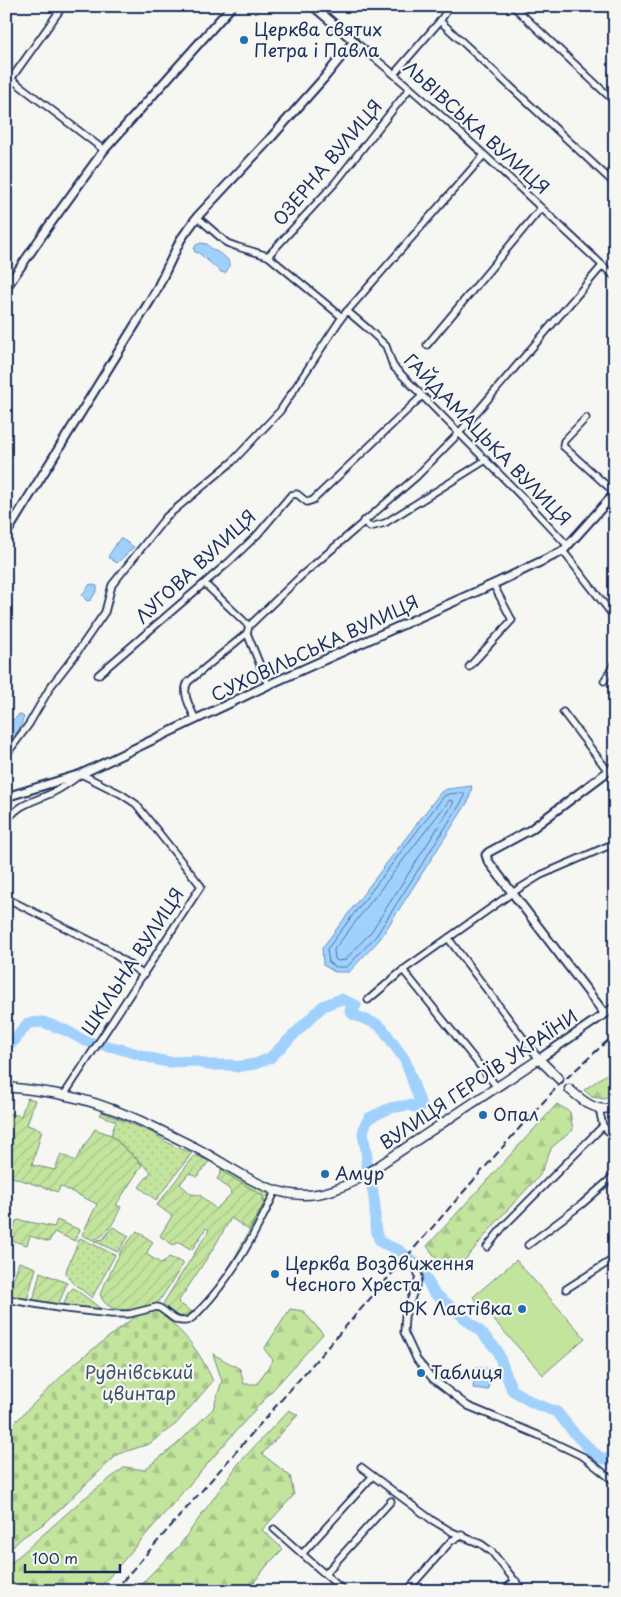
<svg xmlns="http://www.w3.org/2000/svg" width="621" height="1597" viewBox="0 0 621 1597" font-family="'Playpen Sans',sans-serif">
<defs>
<pattern id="grass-dots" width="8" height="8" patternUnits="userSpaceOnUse" patternTransform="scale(1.25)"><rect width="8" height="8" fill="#c3e49d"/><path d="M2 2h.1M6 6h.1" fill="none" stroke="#a7c48a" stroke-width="1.8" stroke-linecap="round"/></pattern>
<pattern id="forest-firs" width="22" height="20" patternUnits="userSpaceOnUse" patternTransform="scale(1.25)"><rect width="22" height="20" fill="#c3e49d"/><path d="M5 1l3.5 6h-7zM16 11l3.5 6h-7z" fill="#a7c48a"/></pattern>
<pattern id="cemetery-stones" width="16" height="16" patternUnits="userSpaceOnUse" patternTransform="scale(1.25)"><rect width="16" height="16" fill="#c3e49d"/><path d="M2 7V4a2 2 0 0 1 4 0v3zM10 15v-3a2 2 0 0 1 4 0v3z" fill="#a7c48a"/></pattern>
<pattern id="garden-furrows" width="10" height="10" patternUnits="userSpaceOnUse" patternTransform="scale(1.25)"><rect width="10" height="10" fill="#c3e49d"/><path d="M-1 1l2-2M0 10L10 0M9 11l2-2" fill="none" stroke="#a7c48a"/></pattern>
</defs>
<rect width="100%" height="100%" fill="#f6f6f2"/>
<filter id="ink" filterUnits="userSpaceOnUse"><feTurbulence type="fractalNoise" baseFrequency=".02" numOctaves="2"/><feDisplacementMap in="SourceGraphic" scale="10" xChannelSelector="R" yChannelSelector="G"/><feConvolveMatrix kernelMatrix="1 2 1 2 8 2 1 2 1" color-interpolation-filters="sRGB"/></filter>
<g filter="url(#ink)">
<g fill="url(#grass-dots)" stroke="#6f8a7e">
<path d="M102,1112l37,15 14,6 20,13 19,7 -36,47 -17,-13 12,-15 -40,-37 5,-14 -16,-6z"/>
<path d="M223,1169l43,22 2,3v6c-9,26 -53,101 -77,115 -7,4 -15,3 -22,-1l17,2c35,-24 58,-77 78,-113l-1,-7 -43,-26z"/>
<path d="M113,1227l16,9 -11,16 -24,-11 9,-2z"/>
<path d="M80,1238l35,17 -23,43 -21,-17 -5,-8 1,-5z"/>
<path d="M73,1288l2,1 29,22 -41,-5 5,-13z"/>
</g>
<g fill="url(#forest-firs)" stroke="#6f8a7e">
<path d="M615,1068v25l-10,6 -13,-2 -8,-7z"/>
<path d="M557,1104l13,8 3,18 -21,17 -12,28 -42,45 -39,47 -8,2 -8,-2 -16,-21z"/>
<path d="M290,1309l13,2 20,23 -88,98 -138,159h-91v-22l4,-5 72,-64 43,-33 19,3 32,-25 37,-36 9,-28 -9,-27 27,15 4,15h13l16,-24 -9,-11z"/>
<path d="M289,1410l9,5 -36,39 28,22 4,19 -32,35 21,19 -14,14 -22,28h-113l45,-45 60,-83z"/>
</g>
<path fill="url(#cemetery-stones)" stroke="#6f8a7e" d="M158,1311c27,23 40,37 55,70l-37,43 -27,20 -31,10 -73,69 -22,14 -17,16v-122l68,-67 63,-49z"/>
<g fill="url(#garden-furrows)" stroke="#6f8a7e">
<path d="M6,1095l5,1 -4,17 14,3 6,-18 8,2 -8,25 15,5 -10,35 23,5 6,-16 14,7 20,-32 16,6 31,30 -26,40 5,2c-7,14 -12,28 -28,33l-11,-5 15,-31 -37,-18 -2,6 -52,-17z"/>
<path d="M195,1155l14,6 -12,16 -8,-4 -9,11 11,10 9,1 16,14 15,-15 -1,-4 -13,-11 5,-8 41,25 1,7 -15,27 -18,-12 -18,31 -35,53 14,10c-12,8 -21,4 -29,-6l1,-4 45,-72 -3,-2 -14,22 -13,-8 -6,3 -13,-9 12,-20 -15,-11z"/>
<path d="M19,1220l35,7 3,-7 23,10 -5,11 -21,-9 -5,10 -19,-6 -3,9 -17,-5 6,-19z"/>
<path d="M137,1231l16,11 -7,12 16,10 7,-7 15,6 -26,40c-17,7 -51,15 -58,-9l21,-43z"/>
<path d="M19,1262l17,6 -9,32 -21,-3v-4h3z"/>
<path d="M40,1272l27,11 -9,22 -25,-4z"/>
</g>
<path fill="#c3e49d" stroke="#6f8a7e" d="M516,1260l69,78 -42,37 -70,-78z"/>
<g fill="#a0d1fd" stroke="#6b90bd">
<path d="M201,243l6,1c7,10 32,13 18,29l-4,-1 -22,-19 -4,-1 -1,-3 2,-4z"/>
<path d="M120,538l14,9 -17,16 -9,-6z"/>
<path d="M90,584l7,2v4l-6,10 -4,1 -5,-6z"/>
<path d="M19,714l5,3 -5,13 -13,14v-29l8,5z"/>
<path d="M472,786l-3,14 -89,139 -31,33h-14l-12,-7 -1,-17 119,-156 6,-3z"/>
<path d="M476,1367l15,2 -3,21 -15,-2z"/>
</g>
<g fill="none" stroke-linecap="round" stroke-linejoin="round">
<g stroke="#50709e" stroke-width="1">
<path d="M464,793v5l-88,138 -29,31h-11l-7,-4 -2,-14 117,-153 5,-2z"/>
<path d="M450,800l3,1v3l-82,128 -26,28 -7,1 -3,-2 -1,-9z"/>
</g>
<path stroke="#a0d1fd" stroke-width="11" d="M6,1042l5,1 3,-2 14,-18 15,-1 24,9 18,10 32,7 41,12 11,2 26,-1 13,4h23l5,2 19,-3 15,-6 53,-52 18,-7 15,6 -1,2 -3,2 -2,2 4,4 23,9 6,5 22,31 16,45 -2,4 -10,-4 -19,3 -21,10 -4,7 -2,8 4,24 -1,7 5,15 4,27v21l4,12 3,4 17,7 22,18 12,24 46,38 18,20 15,40 21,13 24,9 17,21 19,19 8,6 14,3"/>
<defs>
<g id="minor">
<path d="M513,6l102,96"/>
<path d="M440,21l175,163"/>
<path d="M354,41c91,74 175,156 261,236"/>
<path d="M394,74l46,-53 10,-15"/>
<path d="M6,75l98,75"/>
<path d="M6,86l57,-80"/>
<path d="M197,217l30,26 11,4 30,9 74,61"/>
<path d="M268,256l67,-73 75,-95"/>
<path d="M347,311l20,17 19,18 7,20 129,131 46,49"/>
<path d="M427,345l114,-137"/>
<path d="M586,418l-22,23 -1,5 52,47"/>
<path d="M363,521l7,6 15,-4 101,-63"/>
<path d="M563,551l52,67"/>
<path d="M205,584l44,42"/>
<path d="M247,633l21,52"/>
<path d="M469,667l43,-47 -19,-36"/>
<path d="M98,675l132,-114 28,-27 33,-39 6,-1 10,8 6,-2 109,-104"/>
<path d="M604,681l11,-18"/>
<path d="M563,712l45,59"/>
<path d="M196,720c-5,-11 -15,-27 -8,-38l59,-49 2,-7 52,-50 115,-99 43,-44 143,-167"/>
<path d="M6,755l23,-31 22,-38 25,-32 29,-42 7,-27 54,-68 66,-55 48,-51 62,-94 142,-162"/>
<path d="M6,822c13,-19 27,-20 46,-29 10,-5 20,-12 29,-19l40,20 15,10 65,82 -137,209"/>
<path d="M6,898l99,50 39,27"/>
<path d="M448,938l91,121"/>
<path d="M403,970l94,117"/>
<path d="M368,1000l35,-30 109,-77 29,-18 74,-32"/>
<path d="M599,1109l4,17 12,12"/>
<path d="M528,1245l54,-41 33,-29"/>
<path d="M487,1247l16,-20 100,-101"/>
<path d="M416,1267l3,10 -14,39 -1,16 13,28 16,19 35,27 70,29 46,22 31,25"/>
<path d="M566,1289l49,-31"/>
<path d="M6,1299l52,9 53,6h18l28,-7c10,3 15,15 27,14 7,0 13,-8 18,-13 32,-34 54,-76 74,-118"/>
<path d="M361,1467l71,53 20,12 29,12 11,8 31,39"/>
<path d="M274,1529l70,62"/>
<path d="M302,1554l68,-75"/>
<path d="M325,1574l66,-73"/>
<path d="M221,1588l4,3"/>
<path d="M407,1591l44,-50 11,-6"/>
<path d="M504,1591l7,-7 5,-3"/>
</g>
<g id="tertiary">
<path d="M6,288l42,-61 56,-77 128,-144"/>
<path d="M6,534l150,-243 25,-52 16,-22 72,-77 55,-62 30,-37 -41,-35"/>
<path d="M6,797l75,-23 187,-89 230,-103 65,-31 52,-58"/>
<path d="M605,1014l-117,-153 -2,-6 3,-3 41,-22 85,-64"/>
<path d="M539,1059l76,-52"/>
</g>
<g id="secondary">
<path d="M6,1087c19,2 38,4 57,8 47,9 92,32 135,54 27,14 58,38 88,44 26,6 51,-2 74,-15l179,-119 20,20"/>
<path d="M569,1089c13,11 29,26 46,17"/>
</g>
</defs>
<use href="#minor" stroke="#1b2f5e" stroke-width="9"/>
<use href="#tertiary" stroke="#1b2f5e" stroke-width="11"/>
<use href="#secondary" stroke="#1b2f5e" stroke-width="11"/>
<use href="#minor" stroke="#f6f6f2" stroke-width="5.5"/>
<use href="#tertiary" stroke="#f6f6f2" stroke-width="7"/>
<use href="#secondary" stroke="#f6f6f2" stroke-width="8"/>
<path stroke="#1b2f5e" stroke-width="2" stroke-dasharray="8 4" stroke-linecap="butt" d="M114,1591l408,-466 37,-40 56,-51"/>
</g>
</g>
<g fill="#1f6fb2" stroke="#f6f6f2" stroke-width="2">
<circle cx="244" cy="40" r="5"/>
<circle cx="483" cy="1115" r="5"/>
<circle cx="325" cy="1174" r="5"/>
<circle cx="275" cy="1274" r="5"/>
<circle cx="522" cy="1309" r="5"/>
<circle cx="421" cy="1373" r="5"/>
</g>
<g text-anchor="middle" stroke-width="4.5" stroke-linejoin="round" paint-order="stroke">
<g font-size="18" fill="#1b2f5e" stroke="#f6f6f2" text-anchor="start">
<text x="254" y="36">Церква святих<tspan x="254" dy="21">Петра і Павла</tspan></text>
<text x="493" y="1121">Опал</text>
<text x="335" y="1180">Амур</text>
<text x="285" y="1270">Церква Воздвиження<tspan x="285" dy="21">Чесного Хреста</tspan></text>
<text x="512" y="1315" text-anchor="end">ФК Ластівка</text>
<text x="431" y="1379">Таблиця</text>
</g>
<g font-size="18" fill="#1b2f5e" stroke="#f6f6f2">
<text transform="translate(476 128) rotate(42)" y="6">ЛЬВІВСЬКА ВУЛИЦЯ</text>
<text transform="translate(328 163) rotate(-50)" y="6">ОЗЕРНА ВУЛИЦЯ</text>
<text transform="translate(487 440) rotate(46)" y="6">ГАЙДАМАЦЬКА ВУЛИЦЯ</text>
<text transform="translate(196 567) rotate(-43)" y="6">ЛУГОВА ВУЛИЦЯ</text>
<text transform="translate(315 649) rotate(-25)" y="6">СУХОВІЛЬСЬКА ВУЛИЦЯ</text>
<text transform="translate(133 962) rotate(-57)" y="6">ШКІЛЬНА ВУЛИЦЯ</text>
<text transform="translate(479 1080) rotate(-34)" y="6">ВУЛИЦЯ ГЕРОЇВ УКРАЇНИ</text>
</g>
<g font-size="18" fill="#3d536b" stroke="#f6f6f2">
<text x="139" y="1379">Руднівський<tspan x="139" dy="21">цвинтар</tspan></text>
</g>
</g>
<rect width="621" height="1597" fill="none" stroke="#f6f6f2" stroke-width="25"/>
<rect x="12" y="12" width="596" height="1572" fill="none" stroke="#1b2f5e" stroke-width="2" filter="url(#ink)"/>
<path d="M25 1564v8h95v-8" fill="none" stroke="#1b2f5e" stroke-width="2.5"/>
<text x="32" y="1564" font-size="15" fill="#1b2f5e" stroke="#f6f6f2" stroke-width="4" paint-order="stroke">100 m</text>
</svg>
